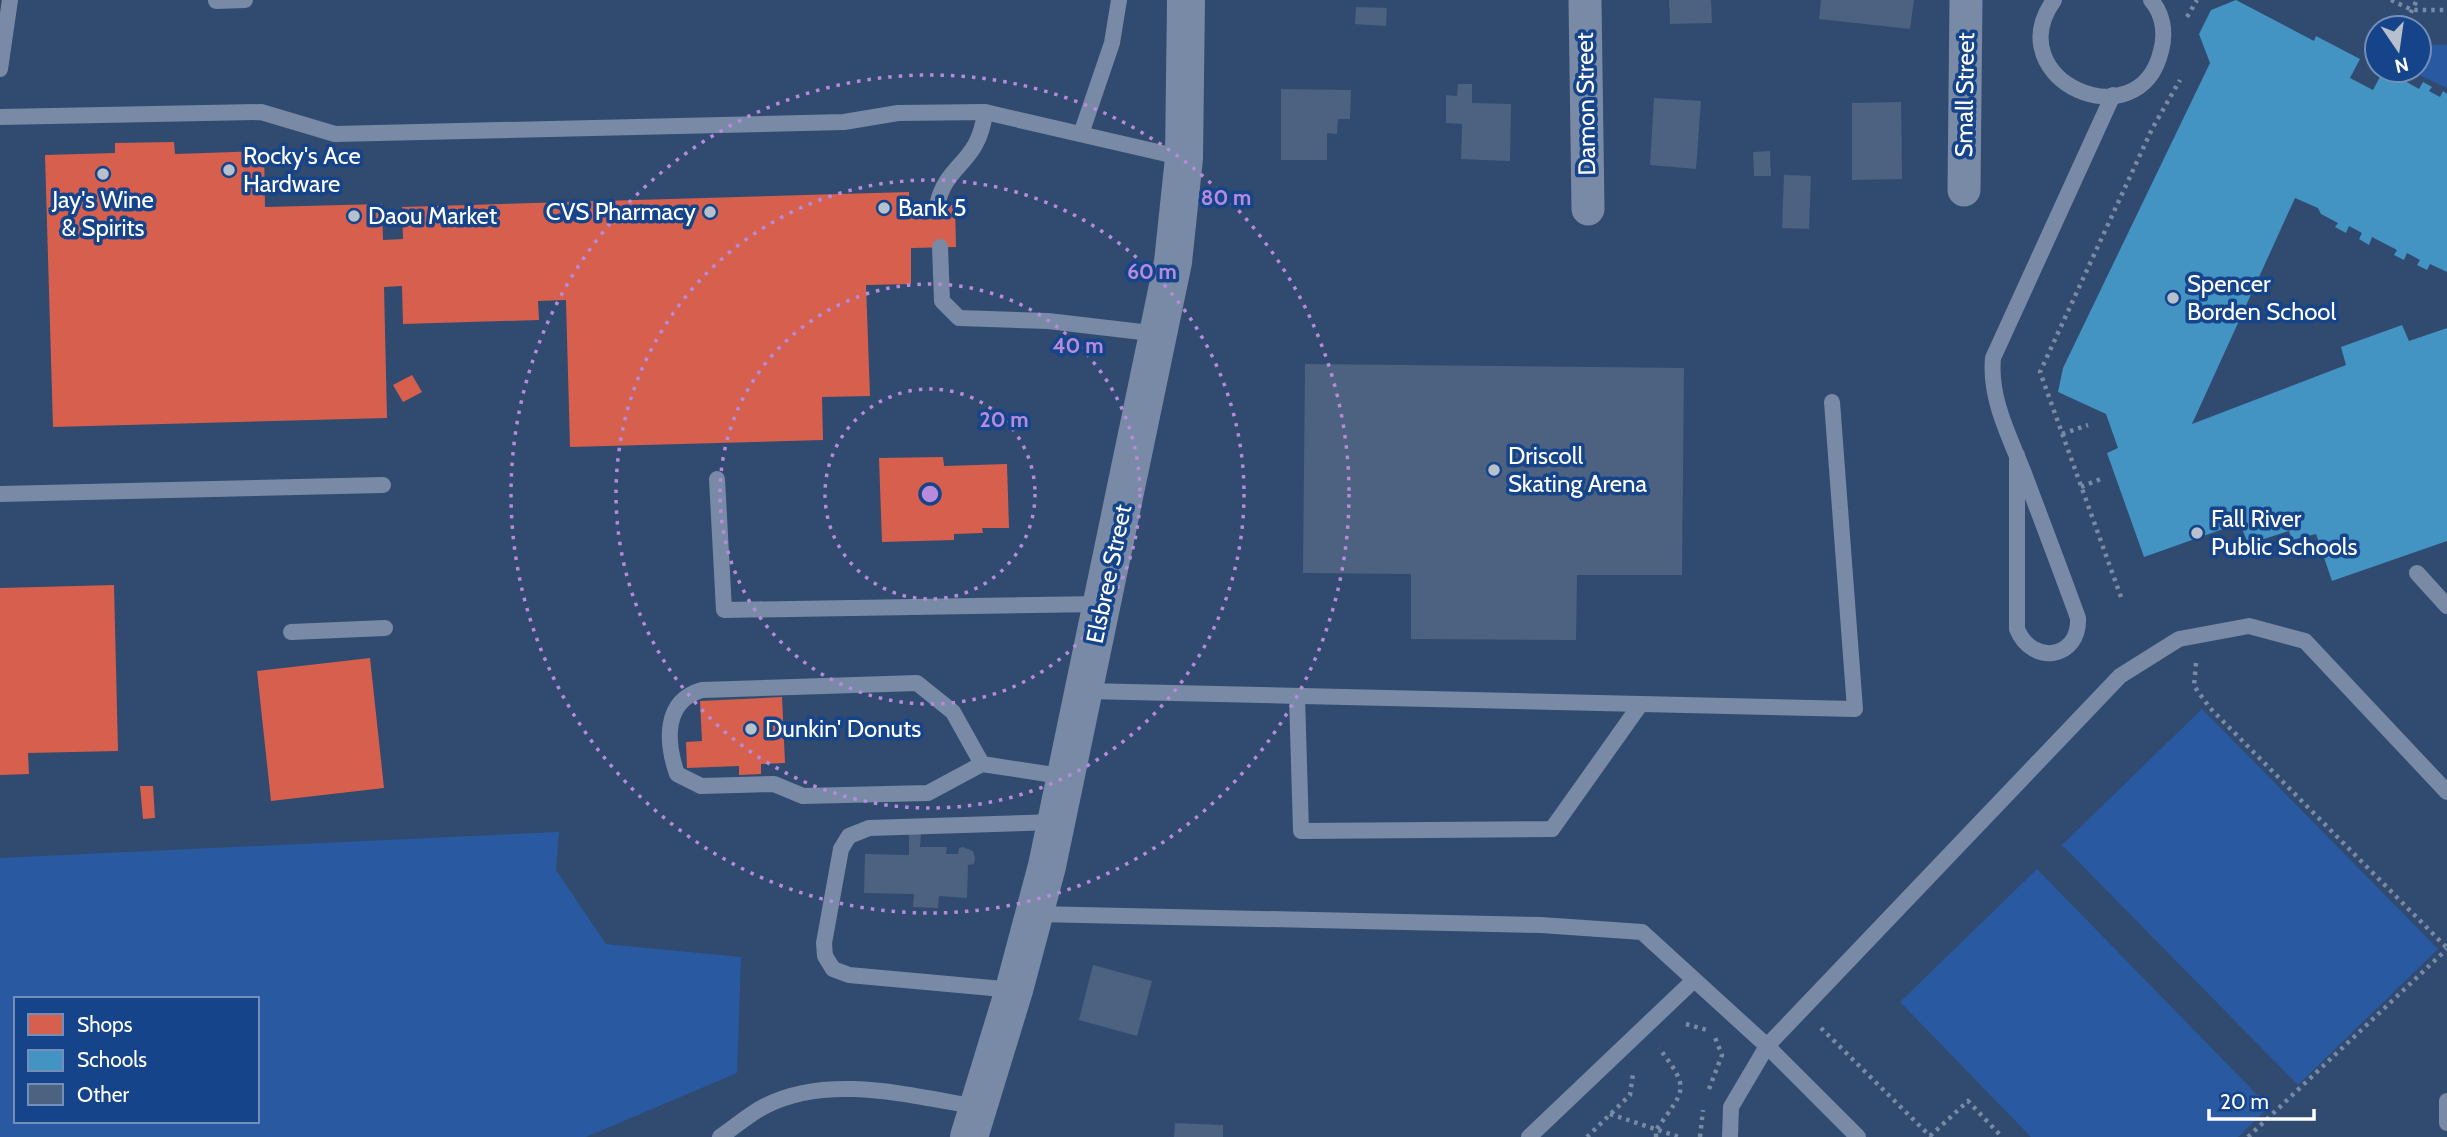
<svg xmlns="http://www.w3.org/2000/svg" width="2447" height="1137" viewBox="0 0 2447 1137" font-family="Cabin,sans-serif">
<rect width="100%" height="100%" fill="#314a6f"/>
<g fill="#295aa1" fill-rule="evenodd">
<path d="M2419,45h28v43l-38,-18h10z"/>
<path d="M2202,709l236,240 -140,136 -236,-240z"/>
<path d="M559,832l-3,38 50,74 135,13 -4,116 -151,64h-586v-279zM16,999h241v122h-241z"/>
<path d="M2037,869l232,238 -31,30h-207l-131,-135z"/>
</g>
<g fill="#d6604d">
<path d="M174,142l1,12 89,-3 1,56 117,-3 1,36 20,-1 -1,-32 507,-15v15l46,-2 1,42 -45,1v36l-45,1 4,111 -48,1 1,43 -253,7 -4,-147 -28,1 1,19 -136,4 -1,-38 -18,1 3,131 -334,9 -8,-272 70,-2v-10z"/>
<path d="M412,375l10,17 -19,10 -10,-17z"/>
<path d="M943,457l1,9 63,-2 2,64h-27l1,5 -29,1v6l-72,2 -3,-84z"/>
<path d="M114,585l4,166 -90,2 1,21 -29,1v-187z"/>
<path d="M370,658l14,130 -113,13 -14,-130z"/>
<path d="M782,697l3,66 -24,1v10l-22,1v-9l-52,2 -1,-26 16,-1 -2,-40z"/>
<path d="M140,786h13l2,32 -12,1z"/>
</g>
<path fill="#4393c3" d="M2236,0l78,41 2,-5 44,23 -10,19 23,12 10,-19 13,6 3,-6 9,5 -3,5 14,8 4,-7 9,5 -3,4 11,6 3,-6 4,3v178l-17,-8 -3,6 -10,-5 3,-5 -13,-7 -3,7 -10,-5 3,-5 -25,-13 -3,8 -10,-6 3,-6 -13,-7 -3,7 -11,-6 3,-4 -17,-9 -3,-6 -23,-10 -103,226 154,-59 -5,-18 61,-22 7,16 38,-13v213l-115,40 -16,-47 -24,6 -3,-9 -41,13 -8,-21 -96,34 -37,-104 11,-5 -12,-34 -48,-22 5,-24 147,-305 -11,-29 12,-24z"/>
<g fill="#4d6280">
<path d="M1669,0h42l1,23 -42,1z"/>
<path d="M1821,0h93l-4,29 -91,-10z"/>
<path d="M1356,7l31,1 -1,18 -31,-2z"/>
<path d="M1458,84h14v19l39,1 -1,57 -49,-2 1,-35 -16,-1v-28l11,1z"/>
<path d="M1281,89l70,1 -1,29h-12l-1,15 -10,-1v27h-46z"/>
<path d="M1654,98l47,3 -5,68 -46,-4z"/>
<path d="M1901,102l1,77 -50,1v-77z"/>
<path d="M1770,151l1,25h-17l-1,-24z"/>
<path d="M1784,175l27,1 -2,53 -27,-1z"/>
<path d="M1305,364l379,4 -2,207h-105l-1,65 -165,-1v-65l-108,-1z"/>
<path d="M909,834h12l-1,13h27l-1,7h12l1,-6 4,-1 10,4 2,8 -1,5 -6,1 -1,33 -28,-2 -1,12 -25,-1 1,-13 -50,-1 1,-39 44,1z"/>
<path d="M1093,965l59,16 -15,55 -58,-16z"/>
<path d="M1175,1123l48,2v12h-49z"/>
</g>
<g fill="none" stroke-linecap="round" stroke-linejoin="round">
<g stroke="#788aa5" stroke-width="4.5" stroke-dasharray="3.5 5" stroke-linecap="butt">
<path d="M2391,0l21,10h35"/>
<path d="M2187,17l10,-17"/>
<path d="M2403,28l14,-28"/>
<path d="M2062,434l26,-9"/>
<path d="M2081,487l22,-9"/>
<path d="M2121,597l-81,-225 112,-243 28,-49"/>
<path d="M2196,663l-2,23 16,22 237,240"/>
<path d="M1686,1024l21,6"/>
<path d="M1821,1028l110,109"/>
<path d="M1709,1089l13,-34 -8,-20"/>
<path d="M1610,1114l69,23"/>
<path d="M1930,1136l38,-35 34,36"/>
<path d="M1587,1137l43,-42 3,-21"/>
<path d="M1656,1137v-7c29,-41 35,-40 3,-82"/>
<path d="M1700,1137l3,-27"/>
<path d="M2248,1137l199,-188"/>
</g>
<g stroke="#788aa5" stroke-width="16">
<path d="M2054,0c-57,80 85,143 107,51 5,-18 2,-37 -10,-51"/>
<path d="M216,1l29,-1"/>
<path d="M0,69l10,-69"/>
<path d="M0,117l261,-5 74,22 509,-12 54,-9 87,-1 199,46"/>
<path d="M1081,134l31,-91 7,-43"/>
<path d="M937,206c8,-43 42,-41 48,-94"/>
<path d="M940,247l2,54 17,17 89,3 111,13"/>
<path d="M2017,455v174c15,37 63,30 61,-11 -17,-47 -35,-94 -53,-142 -14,-37 -36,-76 -32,-118l120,-263"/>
<path d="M717,479l7,131 378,-6"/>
<path d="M0,494l383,-9"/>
<path d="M2417,573l30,33"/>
<path d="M291,632l94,-4"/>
<path d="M1085,691l770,18 -23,-307"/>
<path d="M1297,696l4,135 251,-2 88,-124"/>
<path d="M982,764l-29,-52 -36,-29 -215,7c-39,11 -36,52 -25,84l24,12 73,-2 29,12 125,-3 54,-29 85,13"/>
<path d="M1036,914l505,11 101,7 125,114 353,-370 59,-37 70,-13 56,15 142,151"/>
<path d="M1014,990l-165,-15 -16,-6 -8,-13 -1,-13 17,-94 8,-13 20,-8 188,-6"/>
<path d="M2447,1101v22"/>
<path d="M720,1137c15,-10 29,-23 45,-31 64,-33 146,-10 213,1"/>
<path d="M1529,1137l164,-156"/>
<path d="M1730,1137l1,-30 36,-61 91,91"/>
</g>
<g stroke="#788aa5" stroke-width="33">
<path d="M1585,0l3,209"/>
<path d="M1964,190l2,-190"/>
</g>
<path stroke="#788aa5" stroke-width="38" d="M969,1137l45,-147 33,-124 126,-604 11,-104 2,-158"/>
</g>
<g fill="none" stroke="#b68bdc" stroke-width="3.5" stroke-dasharray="3.5 7">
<circle cx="930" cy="494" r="105"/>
<circle cx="930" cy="494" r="210"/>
<circle cx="930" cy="494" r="314"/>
<circle cx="930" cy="494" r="419"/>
</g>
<g fill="#b7c0cd" stroke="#16448a" stroke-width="2.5">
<circle cx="229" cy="170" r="7"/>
<circle cx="103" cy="174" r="7"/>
<circle cx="884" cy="208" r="7"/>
<circle cx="710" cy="212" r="7"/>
<circle cx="354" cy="216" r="7"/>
<circle cx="2173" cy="298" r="7"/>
<circle cx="1494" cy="470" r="7"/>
<circle cx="2197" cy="533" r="7"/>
<circle cx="751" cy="729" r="7"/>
</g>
<g text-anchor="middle" stroke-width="7" stroke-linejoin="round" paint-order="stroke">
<g font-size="24" fill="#fff" stroke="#16448a">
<text transform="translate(1965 95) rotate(-89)" y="8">Small Street</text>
<text transform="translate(1586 104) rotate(-91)" y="8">Damon Street</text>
<text transform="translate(1109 574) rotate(-78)" y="8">Elsbree Street</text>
</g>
<g font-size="24" fill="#fff" stroke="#16448a" text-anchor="start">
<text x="243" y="164">Rocky's Ace<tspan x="243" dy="28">Hardware</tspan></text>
<text x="103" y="208" text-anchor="middle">Jay's Wine<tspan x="103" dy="28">&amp; Spirits</tspan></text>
<text x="898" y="216">Bank 5</text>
<text x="696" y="220" text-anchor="end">CVS Pharmacy</text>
<text x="368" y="224">Daou Market</text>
<text x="2187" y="292">Spencer<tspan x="2187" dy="28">Borden School</tspan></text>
<text x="1508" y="464">Driscoll<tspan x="1508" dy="28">Skating Arena</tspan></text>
<text x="2211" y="527">Fall River<tspan x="2211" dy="28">Public Schools</tspan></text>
<text x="765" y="737">Dunkin' Donuts</text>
</g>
</g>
<circle cx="930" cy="494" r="10" fill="#b68bdc" stroke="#16448a" stroke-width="3.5"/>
<g font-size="21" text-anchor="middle" font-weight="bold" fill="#b68bdc" stroke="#16448a" stroke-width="7" stroke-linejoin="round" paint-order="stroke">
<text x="1226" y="205">80 m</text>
<text x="1152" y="279">60 m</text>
<text x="1078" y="353">40 m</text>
<text x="1004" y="427">20 m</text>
</g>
<rect x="14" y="997" width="245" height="126" fill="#16448a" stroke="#738fb9" stroke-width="2"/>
<rect x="28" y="1014" width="35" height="21" fill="#d6604d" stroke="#738fb9" stroke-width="2"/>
<text x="77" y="1032" font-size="21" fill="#ffffff">Shops</text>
<rect x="28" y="1050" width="35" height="21" fill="#4393c3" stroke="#738fb9" stroke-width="2"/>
<text x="77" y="1067" font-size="21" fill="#ffffff">Schools</text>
<rect x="28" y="1084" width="35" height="21" fill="#4d6280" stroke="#738fb9" stroke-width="2"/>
<text x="77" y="1102" font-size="21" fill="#ffffff">Other</text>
<g transform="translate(2398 49) rotate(167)"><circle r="33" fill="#16448a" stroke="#738fb9" stroke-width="2"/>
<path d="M0-5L12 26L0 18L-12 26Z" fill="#b7c0cd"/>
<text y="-10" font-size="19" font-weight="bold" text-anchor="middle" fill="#ffffff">N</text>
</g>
<path d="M2209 1109v10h105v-10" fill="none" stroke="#ffffff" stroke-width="3.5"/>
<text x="2220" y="1109" font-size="21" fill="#ffffff" stroke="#16448a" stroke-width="5" paint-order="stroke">20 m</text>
</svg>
